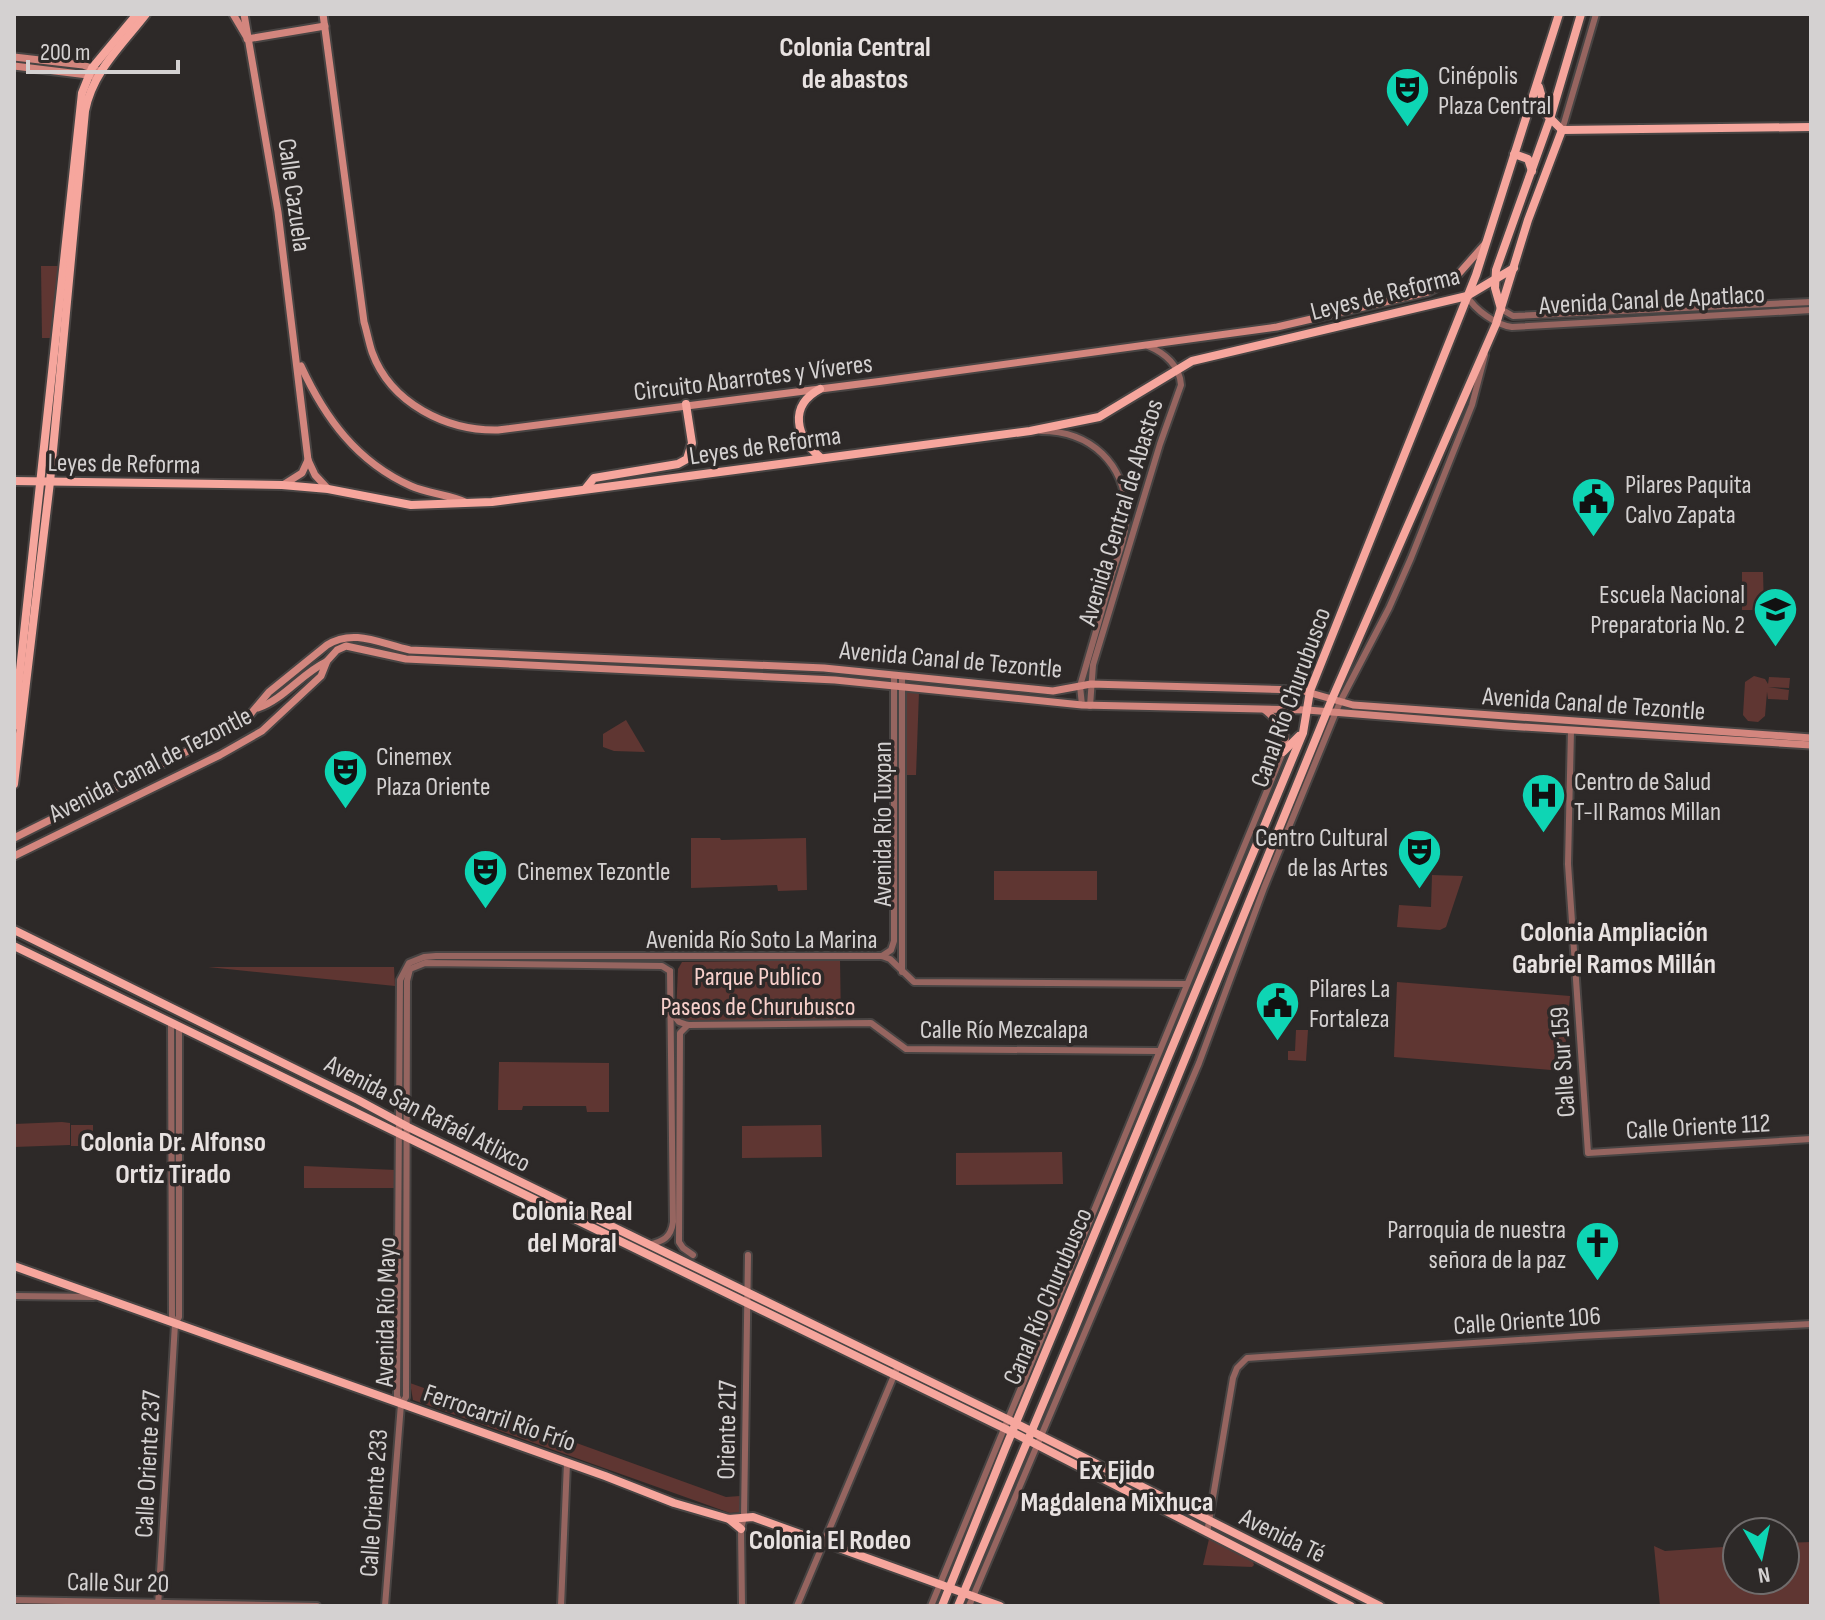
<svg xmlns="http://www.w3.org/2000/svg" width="1825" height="1620" viewBox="0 0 1825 1620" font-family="'Sofia Sans Condensed',sans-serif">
<rect width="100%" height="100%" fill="#2d2928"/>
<g fill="#5f3632">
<path d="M41,266h18l-7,72h-10z"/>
<path d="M1742,572h21l1,38h-22z"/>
<path d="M1754,676l11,3 3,5 1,-7 21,1 -1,10 -21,-1 21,3 -1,10 -20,-1 -1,-7 -2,24 -7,6 -10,-1 -5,-6 2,-33z"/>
<path d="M902,690l17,2 -3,83h-13z"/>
<path d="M626,720l19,32 -31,-1 -11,-4v-13z"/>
<path d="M691,838h29l1,2 85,-2 1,52 -29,1 -1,-6 -86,3z"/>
<rect x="994" y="871" width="103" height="29"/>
<path d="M1432,875l31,1 -17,51 -6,3 -43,-3 2,-22 32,2z"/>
<path d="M840,960l1,60 -152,3 -7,-2 -6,-8 2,-44 4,-7z"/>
<path d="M208,967h186l1,19z"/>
<path d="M1397,982l173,14 -7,75 -169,-14z"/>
<path d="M1296,1030h12l-2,31 -18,-1v-9h7z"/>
<path d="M499,1062l110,1v49h-22l-1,-6h-63l-1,4h-24z"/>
<path d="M62,1122l8,1v22l-56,2v-23z"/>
<rect x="71" y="1125" width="22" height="21"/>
<path d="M821,1125l1,32 -80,1v-32z"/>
<path d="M1062,1152l1,32 -107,1v-32z"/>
<path d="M304,1166l92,4v18h-92z"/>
<path d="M410,1383l316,114 14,-1 1,16 -11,1 -317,-113z"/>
<path d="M1209,1539l43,20 2,6 -2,2 -49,-2z"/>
<path d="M1811,1542v64h-151l-6,-60 11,5 72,-5v34h48v-37z"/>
</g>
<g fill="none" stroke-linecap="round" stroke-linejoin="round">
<defs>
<g id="tertiary">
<path d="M1562,130l34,-116"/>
<path d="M1467,296c8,14 29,29 45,31l299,-17"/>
<path d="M1501,309l12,7 298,-14"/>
<path d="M1041,431c50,0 85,33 85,83 1,20 -8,41 -14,60 -10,37 -21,75 -32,112l2,19"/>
<path d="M1090,706l3,-41 67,-221 21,-59c-1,-19 -16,-32 -33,-39"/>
<path d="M1571,730l-3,134 20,289 223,-14"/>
<path d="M882,956l9,-6 3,-9v-265"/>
<path d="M902,972v-296"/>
<path d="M671,1012l8,10 9,3 183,-2 35,26 252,2"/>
<path d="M171,1024l1,292 3,8"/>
<path d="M688,1025l-8,8 -1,209 4,6 10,7"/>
<path d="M649,1245c14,-4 22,-7 24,-23l-3,-251"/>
<path d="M14,1296l80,1"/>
<path d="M401,1404l5,-7 1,-416 3,-12 15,-6 237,3 8,5"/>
<path d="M1207,1533l26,-155 4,-10 10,-10 333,-22 231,-12"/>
<path d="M14,1600l303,6"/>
<path d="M158,1606l17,-282 4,-7v-290"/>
<path d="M385,1606l16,-202 -4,-8 3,-416 9,-17 15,-6 12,-1h446l8,3 24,23 273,2"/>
<path d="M561,1606l6,-143"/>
<path d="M742,1606l-1,-77 3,-12 4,-262"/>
<path d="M797,1606l101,-240"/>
<path d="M931,1606l352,-854"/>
<path d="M969,1606l230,-543 65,-175 76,-186 49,-94 22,-50 61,-153 13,-50"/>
</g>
<g id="secondary">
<path d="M233,14l13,22"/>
<path d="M244,14l34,198 30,248 7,15 13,14"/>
<path d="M323,14l41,308c3,10 5,21 8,30 19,52 75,79 126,78l385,-49 394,-54 151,-35 27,-14 30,-34"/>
<path d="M247,39l78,-13"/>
<path d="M14,57l69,8 16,6"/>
<path d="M14,66l82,10"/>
<path d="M301,366c24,52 56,96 110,120 18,8 36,8 54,16"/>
<path d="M283,485l19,-12 6,-13"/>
<path d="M258,708c26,-9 43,-34 68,-46"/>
<path d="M1265,710c15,13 25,21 18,41"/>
<path d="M14,838l216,-108 18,-13 21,-25 58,-47c27,-17 54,-1 83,5l414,18 229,23 38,-7 209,6 53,15 458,33"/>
<path d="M14,856l206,-101 42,-24 59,-55 6,-15 10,-11 9,-4 60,13 429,21 247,25 225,5 200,16 304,19"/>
</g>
<g id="primary">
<path d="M1539,87l8,28 15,15 249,-3"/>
<path d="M1514,154l14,5 4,12"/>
<path d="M1501,309l-6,-21 1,-18 54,-151 31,-105"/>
<path d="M820,389c-32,17 -24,48 0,68"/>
<path d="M14,481l268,4 46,4 83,16 81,-3 538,-71 69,-14 93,-56 275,-65 47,-28"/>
<path d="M586,488l8,-10 84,-14 9,-5 5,-16 -6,-39"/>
<path d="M14,726l68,-633 10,-25 45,-54"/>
<path d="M1283,752l16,-16"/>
<path d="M14,784l36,-302 35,-371c8,-40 37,-66 61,-97"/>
<path d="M14,930l344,170 50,27 599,292 373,187"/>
<path d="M14,946l998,486 339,174"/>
<path d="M14,1266l591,210 69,27 55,16 24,-2 247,89"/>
<path d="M729,1519l12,10"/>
<path d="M942,1606l63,-157 298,-716 7,-42 166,-416 83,-261"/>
<path d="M958,1606l115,-273 259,-634 164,-375 32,-104 34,-90"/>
</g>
</defs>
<use href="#tertiary" stroke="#484443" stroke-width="10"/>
<use href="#secondary" stroke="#484443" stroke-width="11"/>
<use href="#primary" stroke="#484443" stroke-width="12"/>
<use href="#tertiary" stroke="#966560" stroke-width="6"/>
<use href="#secondary" stroke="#d3867e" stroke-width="7"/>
<use href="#primary" stroke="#f6a69d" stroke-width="8"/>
</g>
<defs>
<symbol id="theatre-pin" viewBox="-11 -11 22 30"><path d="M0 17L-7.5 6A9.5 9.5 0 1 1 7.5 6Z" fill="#0ed5b4" stroke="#2d2928"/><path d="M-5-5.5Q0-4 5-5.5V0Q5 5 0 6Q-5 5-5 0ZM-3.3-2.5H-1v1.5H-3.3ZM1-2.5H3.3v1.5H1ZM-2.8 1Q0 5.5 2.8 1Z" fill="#111"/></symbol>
<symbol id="civic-pin" viewBox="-11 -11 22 30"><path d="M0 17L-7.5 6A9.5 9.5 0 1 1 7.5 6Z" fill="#0ed5b4" stroke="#2d2928"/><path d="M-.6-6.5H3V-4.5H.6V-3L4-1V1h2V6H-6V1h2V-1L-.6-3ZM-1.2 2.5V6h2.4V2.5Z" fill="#111"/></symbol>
<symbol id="school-pin" viewBox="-11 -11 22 30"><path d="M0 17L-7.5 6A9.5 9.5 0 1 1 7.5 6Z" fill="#0ed5b4" stroke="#2d2928"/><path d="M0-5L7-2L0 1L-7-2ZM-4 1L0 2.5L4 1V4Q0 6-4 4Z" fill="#111"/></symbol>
<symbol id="hospital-pin" viewBox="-11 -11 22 30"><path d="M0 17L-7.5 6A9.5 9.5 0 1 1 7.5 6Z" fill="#0ed5b4" stroke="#2d2928"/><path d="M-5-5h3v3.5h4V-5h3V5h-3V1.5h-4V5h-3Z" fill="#111"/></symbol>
<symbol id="church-pin" viewBox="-11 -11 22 30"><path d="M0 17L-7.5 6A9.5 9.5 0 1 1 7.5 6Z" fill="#0ed5b4" stroke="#2d2928"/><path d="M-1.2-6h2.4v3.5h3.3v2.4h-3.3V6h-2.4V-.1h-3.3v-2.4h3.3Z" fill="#111"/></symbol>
</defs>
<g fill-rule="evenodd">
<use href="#theatre-pin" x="1382" y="64" width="51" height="69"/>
<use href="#civic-pin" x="1568" y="474" width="51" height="69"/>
<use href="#school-pin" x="1750" y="584" width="51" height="69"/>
<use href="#theatre-pin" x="320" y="746" width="51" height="69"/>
<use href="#hospital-pin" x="1518" y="770" width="51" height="69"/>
<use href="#theatre-pin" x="1394" y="826" width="51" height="69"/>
<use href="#theatre-pin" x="460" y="846" width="51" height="69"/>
<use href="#civic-pin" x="1252" y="978" width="51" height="69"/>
<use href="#church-pin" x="1572" y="1218" width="51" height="69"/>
</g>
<g text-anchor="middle" stroke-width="7" stroke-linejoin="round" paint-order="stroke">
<g font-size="26" fill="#d4d1d1" stroke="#2d2928" text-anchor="start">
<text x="1438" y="84">Cinépolis<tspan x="1438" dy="30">Plaza Central</tspan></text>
<text x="1625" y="493">Pilares Paquita<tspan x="1625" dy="30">Calvo Zapata</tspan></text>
<text x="1745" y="603" text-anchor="end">Escuela Nacional<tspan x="1745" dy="30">Preparatoria No. 2</tspan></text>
<text x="376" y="765">Cinemex<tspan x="376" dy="30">Plaza Oriente</tspan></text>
<text x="1574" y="790">Centro de Salud<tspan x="1574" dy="30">T-II Ramos Millan</tspan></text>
<text x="1388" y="846" text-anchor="end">Centro Cultural<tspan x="1388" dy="30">de las Artes</tspan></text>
<text x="517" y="880">Cinemex Tezontle</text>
<text x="1309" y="997">Pilares La<tspan x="1309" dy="30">Fortaleza</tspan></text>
<text x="1566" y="1238" text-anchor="end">Parroquia de nuestra<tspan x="1566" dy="30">señora de la paz</tspan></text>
</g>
<g font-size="26" fill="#d4d1d1" stroke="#2d2928">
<text transform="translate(295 195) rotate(82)" y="9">Calle Cazuela</text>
<text transform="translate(1385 293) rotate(-14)" y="9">Leyes de Reforma</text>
<text transform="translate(1652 299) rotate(-3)" y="9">Avenida Canal de Apatlaco</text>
<text transform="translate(753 377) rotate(-7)" y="9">Circuito Abarrotes y Víveres</text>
<text transform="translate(765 445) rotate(-8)" y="9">Leyes de Reforma</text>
<text transform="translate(124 463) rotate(1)" y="9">Leyes de Reforma</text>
<text transform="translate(1120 512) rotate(-73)" y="9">Avenida Central de Abastos</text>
<text transform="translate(951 659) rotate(5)" y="9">Avenida Canal de Tezontle</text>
<text transform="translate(1290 697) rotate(-70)" y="9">Canal Río Churubusco</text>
<text transform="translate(1594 703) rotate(4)" y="9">Avenida Canal de Tezontle</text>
<text transform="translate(150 764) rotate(-27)" y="9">Avenida Canal de Tezontle</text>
<text transform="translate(882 824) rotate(-90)" y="9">Avenida Río Tuxpan</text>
<text x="762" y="948">Avenida Río Soto La Marina</text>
<text x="1004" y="1038">Calle Río Mezcalapa</text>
<text transform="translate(1562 1062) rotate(-94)" y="9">Calle Sur 159</text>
<text transform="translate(428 1113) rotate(27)" y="9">Avenida San Rafaél Atlixco</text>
<text transform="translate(1698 1126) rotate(-3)" y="9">Calle Oriente 112</text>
<text transform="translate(1047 1296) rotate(-67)" y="9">Canal Río Churubusco</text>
<text transform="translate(385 1312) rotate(-89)" y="9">Avenida Río Mayo</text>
<text transform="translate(1527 1320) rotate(-4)" y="9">Calle Oriente 106</text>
<text transform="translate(500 1417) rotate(19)" y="9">Ferrocarril Río Frío</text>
<text transform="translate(726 1430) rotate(-89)" y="9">Oriente 217</text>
<text transform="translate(147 1464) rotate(-87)" y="9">Calle Oriente 237</text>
<text transform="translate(373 1503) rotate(-86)" y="9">Calle Oriente 233</text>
<text transform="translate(1283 1535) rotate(26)" y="9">Avenida Té</text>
<text transform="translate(118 1582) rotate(1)" y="9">Calle Sur 20</text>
</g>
<g font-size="26" fill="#f7d0cb" stroke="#2d2928">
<text x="758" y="985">Parque Publico<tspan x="758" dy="30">Paseos de Churubusco</tspan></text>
</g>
<g font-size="28" font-weight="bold" fill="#e8e2e1" stroke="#2d2928">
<text x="855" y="56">Colonia Central<tspan x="855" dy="32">de abastos</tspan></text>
<text x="1614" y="941">Colonia Ampliación<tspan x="1614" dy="32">Gabriel Ramos Millán</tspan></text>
<text x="173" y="1151">Colonia Dr. Alfonso<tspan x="173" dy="32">Ortiz Tirado</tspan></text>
<text x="572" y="1220">Colonia Real<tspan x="572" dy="32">del Moral</tspan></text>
<text x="1117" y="1479">Ex Ejido<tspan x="1117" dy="32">Magdalena Mixhuca</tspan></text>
<text x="830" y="1549">Colonia El Rodeo</text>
</g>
</g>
<rect width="1825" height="1620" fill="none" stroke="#d4d1d1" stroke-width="32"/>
<g transform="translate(1761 1556) rotate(171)"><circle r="38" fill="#2d2928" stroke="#706c6c" stroke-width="2"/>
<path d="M0-6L14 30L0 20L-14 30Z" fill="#0ed5b4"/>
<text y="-12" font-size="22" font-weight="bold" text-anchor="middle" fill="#d4d1d1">N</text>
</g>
<path d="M28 60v12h150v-12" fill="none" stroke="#d4d1d1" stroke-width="4"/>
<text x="40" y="60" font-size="24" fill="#d4d1d1" stroke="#2d2928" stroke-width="6" paint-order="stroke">200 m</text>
</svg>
